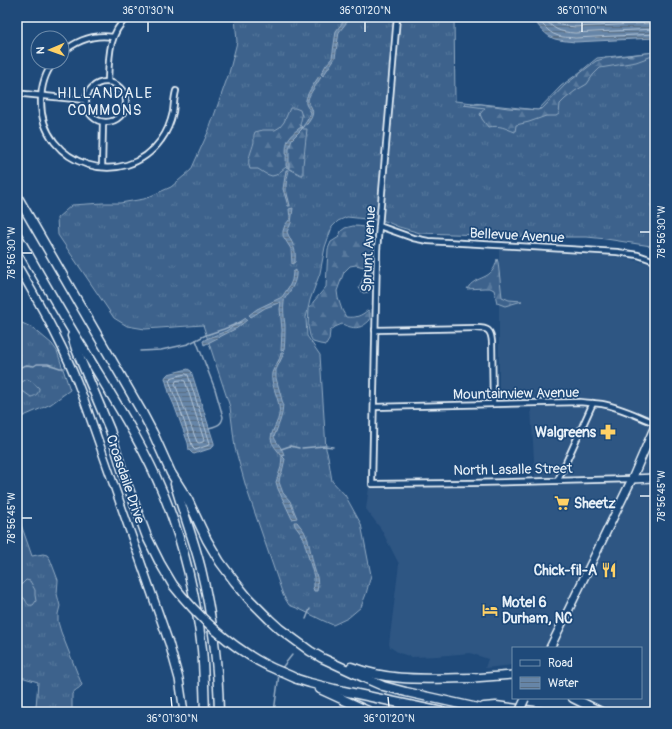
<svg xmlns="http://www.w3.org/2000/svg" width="672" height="729" viewBox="0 0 672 729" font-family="Pangolin,sans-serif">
<defs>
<pattern id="grass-tufts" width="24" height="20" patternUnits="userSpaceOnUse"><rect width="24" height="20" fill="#3c628c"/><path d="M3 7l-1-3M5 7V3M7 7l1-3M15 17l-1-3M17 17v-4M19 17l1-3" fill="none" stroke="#58799d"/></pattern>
<pattern id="forest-firs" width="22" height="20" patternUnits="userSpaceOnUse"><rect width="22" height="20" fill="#3c628c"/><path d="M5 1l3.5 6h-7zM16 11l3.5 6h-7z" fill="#58799d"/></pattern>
<pattern id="water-rules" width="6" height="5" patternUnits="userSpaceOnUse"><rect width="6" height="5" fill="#6685a7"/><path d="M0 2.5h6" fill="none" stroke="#596d82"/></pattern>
</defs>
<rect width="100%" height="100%" fill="#1f4a7a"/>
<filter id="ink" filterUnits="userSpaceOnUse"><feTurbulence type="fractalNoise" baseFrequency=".025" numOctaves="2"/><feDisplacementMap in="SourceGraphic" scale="8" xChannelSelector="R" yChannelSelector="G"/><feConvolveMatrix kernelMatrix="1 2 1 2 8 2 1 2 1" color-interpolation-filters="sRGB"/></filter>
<g filter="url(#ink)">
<path fill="#2e5683" d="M499,248l122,9 33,8 1,-1v448h-39l-30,-14h55v-50h-128v17l-28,3 3,-9 -18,-6 -33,3 -25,1 -13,-4 -9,-6 -1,-3 10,-80 -18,-35 -15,-20 4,-29 165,-3 -4,-69 -32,1z"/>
<g fill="url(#grass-tufts)" stroke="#92aac2">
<path d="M235,17h219l1,84 83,9 23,-24 19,-14 17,-14 58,-6v192l-4,2 -45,-7 -19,-2h-40l-127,-4 -21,-6 -14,-6 -38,-4 -9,4 -6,6 -7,20 -5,26 -10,27 -4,18 1,18 13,19 6,94 2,7 4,25 13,14 16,29 10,51 -5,19 -5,13 -13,11 -15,7c-15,-6 -29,-15 -44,-20l-6,-10 -37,-108 -11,-39 -5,-41 -27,-82 -58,4 -18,-3 -13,-8 -56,-83 -1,-17 15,-13 31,-2h17l24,-4 27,-12 20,-17 18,-40 20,-57 8,-31z"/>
<path d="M22,323l11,5 19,16 5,7 13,39 -19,14 -34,15v-95z"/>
<path d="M17,513l15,43 11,-2 4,1 3,4 8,21 -1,14 3,12 -2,8v8l3,10 21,53c-3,4 -8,5 -10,9v18h-38l2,-5 2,-25 -17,-5 -4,-3z"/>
</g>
<g fill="url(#forest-firs)" stroke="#92aac2">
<path d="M655,52v3l-19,7 -36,6 -7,7 -6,9 -12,7 -10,8 -5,5 -1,10 -3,2h-10l-17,6 -13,3 -1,7c-11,-4 -14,-7 -27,-5l-6,-8 -2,-5 5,-6 -22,-3 18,-1 27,4 30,2 5,-2 22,-23 31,-24 10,-3z"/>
<path d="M290,108h5l5,2 2,6 -2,9 3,4h4l-4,36v10h-2l-15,-8 -10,8 -4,1 -6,-2 -8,-5h-8c-4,-9 2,-18 4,-27 0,-4 -1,-5 1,-10l8,-2h12l5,-3 4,-5z"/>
<path d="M353,226c4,0 9,0 12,2 14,9 5,49 4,64l-6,1 -4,-5 6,-14 -1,-7 -8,-2 -6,1 -6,6 -7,19 1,7 4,12 4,7c10,1 15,-1 22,-7l2,3v7c-10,10 -16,9 -28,4l-7,3 -5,4 -1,9 -3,5 -6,-1 -7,-2 -3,-6 -2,-10 1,-18 5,-7 12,-14 2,-38 3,-7 8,-5 2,-6 4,-3z"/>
<path d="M497,259l1,3 4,35 7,3 13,1 -17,5 -8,-3 -3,-13 -4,-2h-6l-17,1c9,-15 26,-7 30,-30z"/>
</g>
<g fill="#3c628c" stroke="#92aac2">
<path d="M27,379l4,2 8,7c0,5 -3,8 -8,9l-7,-5 -7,-2v-5z"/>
<path d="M26,580l4,1 5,9v5l1,6 -3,4c-7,1 -5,-2 -9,-7 -2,-2 -5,-3 -7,-5v-4z"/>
</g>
<g fill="url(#water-rules)" stroke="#9ab0c7">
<path d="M347,17h4l-12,15 -4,26 -12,18 -2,-2 5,-9 6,-7 4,-27z"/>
<path d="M532,17h123v21l-80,4c-7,-1 -13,-1 -20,-3 -8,-2 -18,-14 -23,-22z"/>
<path d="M319,76l2,1c-3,6 -12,17 -13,23 0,4 3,5 4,9 3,6 -4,15 -9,19l-1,-1c5,-5 6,-9 9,-14 -1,-3 -4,-6 -5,-9 -2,-8 9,-21 13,-28z"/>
<path d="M301,127l1,2 -10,10 -3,10v19l-3,-2c1,-19 -4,-26 15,-39z"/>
<path d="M286,170h3c-1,5 -3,11 -3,16 0,7 3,13 4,20h-2l-5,-17z"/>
<path d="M293,208l-2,15 -4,9c2,5 6,11 7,16 2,4 1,9 1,14l-3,2 -1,-15 -8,-13v-5l2,-6 5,-6 -1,-10z"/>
<path d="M296,270c1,9 -3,17 -8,24 -2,3 -4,5 -4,8 -1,8 0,15 1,23 0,8 0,17 -1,25l-3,1 1,-21 -2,-21 1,-7 -16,6 -14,9 -2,-2 8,-6 25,-12 8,-12 2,-5 1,-8z"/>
<path d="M246,318l1,2 -10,8 -33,17 -1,-4 3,-2 20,-8z"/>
<path d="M281,353h3l-8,17v8l7,26 -1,10 -2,7 -6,16c3,7 9,11 10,19l-3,-1c-3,-4 -9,-10 -10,-16 0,-10 11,-20 8,-33 -1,-9 -9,-24 -7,-33 2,-7 8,-12 9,-20z"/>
<path d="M188,369l3,2 23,72v2l-2,3 -18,6 -2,-1 -3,-3 -1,-7 -14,-38 -4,-9 -5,-18 1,-2 2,-2z"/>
<path d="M282,456l3,3 -3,13 -2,4 -1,6 4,11 7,8 4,10 3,7 -5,1 -14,-30 -2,-7 5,-15z"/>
<path d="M294,522h3l7,9 4,9 6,27 3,10 1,8 -1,6h-3l-1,-3 1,-1v-10l-10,-36v-3l-9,-12z"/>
</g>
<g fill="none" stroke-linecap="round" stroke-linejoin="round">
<g stroke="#b4c6d8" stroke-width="1">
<path d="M537,17c4,6 12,16 19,18 6,3 13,2 19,3l80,-4"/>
<path d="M543,17c11,13 16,15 32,16l80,-4"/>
<path d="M551,17l9,8 15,2 80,-4"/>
<path d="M186,374l2,1 22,68 -1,2 -14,5 -2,-2 -15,-45 -4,-8 -5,-15 2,-2z"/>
<path d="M183,380l2,1 19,59 -1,2 -4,1 -2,-1 -22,-58 1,-3z"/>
</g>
<g stroke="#9ab0c7" stroke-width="1.5">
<path d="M196,340l19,49 8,28c-1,8 -7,9 -14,11"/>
<path d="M140,351l21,-1 27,-6 18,-9 18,-6 17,-7"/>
<path d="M17,368l10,-3 7,1 3,-2h11l12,4h4"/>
<path d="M302,448l22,-2 9,1"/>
<path d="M281,449l9,-3 9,2"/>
<path d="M306,619l4,-10"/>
<path d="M281,669l11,-14"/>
<path d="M274,712l5,-38"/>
</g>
<defs>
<g id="street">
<path d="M397,17l-20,233 -5,234 99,-1 161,-4"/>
<path d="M62,53c15,-13 32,-19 51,-16"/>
<path d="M54,62c-10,12 -13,25 -13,40 0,64 83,90 120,38 6,-8 10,-19 12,-28 1,-7 1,-14 3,-21"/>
<circle cx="106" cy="102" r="20"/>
<path d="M108,82c1,-25 0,-47 19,-65"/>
<path d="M24,94l61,6"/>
<path d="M102,167l1,-45"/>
<path d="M379,226l34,12 15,3 189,11 21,3 17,6"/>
<path d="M375,330l101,-2c12,0 15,2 16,14l1,62"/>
<path d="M374,407l206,-5c7,1 14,1 22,2 18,3 35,12 53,19"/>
<path d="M558,480l35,-77"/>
</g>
<g id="secondary">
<path d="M17,265c25,43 49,85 66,132l86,246 10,36 5,33"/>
<path d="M632,479l23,-1"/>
</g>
<g id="primary">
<path d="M550,648l82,-169 23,-53"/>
<path d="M473,678l40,-3"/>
</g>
<g id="highway">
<path d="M17,196l126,218 10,19 18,40 17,27 19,40 13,22 15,20 14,17 20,20 11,10 30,22 12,7 45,21 16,7 23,6 90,20"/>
<path d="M17,235c22,38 43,76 66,113 28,47 59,94 80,145 20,49 33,103 39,156 2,21 2,42 3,63"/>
<path d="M72,336l4,13 34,81 14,46 23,61 13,26 13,22"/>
<path d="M175,484c8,29 19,56 26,85 11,46 17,95 18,143"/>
<path d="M351,667c43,16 79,11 122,11"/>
<path d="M297,679l13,4 24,6 108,23"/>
<path d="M320,689l50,23"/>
<path d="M573,698l28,14"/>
<path d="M484,707l12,-1 45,6"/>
</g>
</defs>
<use href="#street" stroke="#e8f1f8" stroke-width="8"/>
<use href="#secondary" stroke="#e8f1f8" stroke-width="10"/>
<use href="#primary" stroke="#e8f1f8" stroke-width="10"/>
<use href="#highway" stroke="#e8f1f8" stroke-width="11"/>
<use href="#street" stroke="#1f4a7a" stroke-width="4.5"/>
<use href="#secondary" stroke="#1f4a7a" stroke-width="7"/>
<use href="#primary" stroke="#1f4a7a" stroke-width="7"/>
<use href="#highway" stroke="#1f4a7a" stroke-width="8"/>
<defs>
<path id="primary-bridge" d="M519,712l6,-13"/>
<path id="highway-bridge" d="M173,585c26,33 55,60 93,80 10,5 21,9 31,14"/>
</defs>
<use href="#primary-bridge" stroke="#e8f1f8" stroke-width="10" stroke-linecap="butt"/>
<use href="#highway-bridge" stroke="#e8f1f8" stroke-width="11" stroke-linecap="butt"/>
<use href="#primary-bridge" stroke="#1f4a7a" stroke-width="7"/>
<use href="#highway-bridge" stroke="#1f4a7a" stroke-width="8"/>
</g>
</g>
<path fill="none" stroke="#e8f1f8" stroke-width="1.5" d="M148,22v10M365,22v10M582,22v10M640,232h10M22,253h10M640,496h10M22,518h10M171,697l1,10M388,697l1,10"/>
<defs>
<symbol id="pharmacy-bare" viewBox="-9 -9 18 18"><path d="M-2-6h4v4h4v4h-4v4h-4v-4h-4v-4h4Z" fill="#ffd166" stroke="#1f4a7a" stroke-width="2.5" paint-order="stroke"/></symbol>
<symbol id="supermarket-bare" viewBox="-9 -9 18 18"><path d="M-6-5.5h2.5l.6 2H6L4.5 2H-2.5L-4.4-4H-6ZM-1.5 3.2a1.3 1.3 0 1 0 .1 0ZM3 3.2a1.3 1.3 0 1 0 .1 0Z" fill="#ffd166" stroke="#1f4a7a" stroke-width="2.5" paint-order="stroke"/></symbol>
<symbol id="restaurant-bare" viewBox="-9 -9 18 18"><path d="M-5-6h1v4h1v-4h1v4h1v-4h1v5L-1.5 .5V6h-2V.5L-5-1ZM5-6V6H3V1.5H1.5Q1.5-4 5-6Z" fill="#ffd166" stroke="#1f4a7a" stroke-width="2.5" paint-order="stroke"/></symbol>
<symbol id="hotel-bare" viewBox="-9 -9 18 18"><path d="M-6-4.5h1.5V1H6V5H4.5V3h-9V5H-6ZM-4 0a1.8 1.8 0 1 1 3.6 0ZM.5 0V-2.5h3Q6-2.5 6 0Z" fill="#ffd166" stroke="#1f4a7a" stroke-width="2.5" paint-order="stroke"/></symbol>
</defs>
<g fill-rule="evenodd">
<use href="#pharmacy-bare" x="597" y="421" width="22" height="22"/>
<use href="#supermarket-bare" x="551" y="492" width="22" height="22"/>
<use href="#restaurant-bare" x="598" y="559" width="22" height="22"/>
<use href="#hotel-bare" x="479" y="599" width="22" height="22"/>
</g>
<g text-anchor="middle" stroke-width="3.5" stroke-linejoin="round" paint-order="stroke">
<g font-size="14" fill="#e8f1f8" stroke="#1f4a7a">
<text transform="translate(517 235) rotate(3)" y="5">Bellevue Avenue</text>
<text transform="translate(368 249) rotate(-87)" y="5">Sprunt Avenue</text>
<text transform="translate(516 393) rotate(-1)" y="5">Mountainview Avenue</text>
<text transform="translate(513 469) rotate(-1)" y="5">North Lasalle Street</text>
<text transform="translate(126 479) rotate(71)" y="5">Croasdaile Drive</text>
</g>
<g font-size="14" font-weight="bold" fill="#e8f1f8" stroke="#1f4a7a" text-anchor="end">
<text x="596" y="437">Walgreens</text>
<text x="574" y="508" text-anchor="start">Sheetz</text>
<text x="597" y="575">Chick-fil-A</text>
<text x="502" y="607" text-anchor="start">Motel 6<tspan x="502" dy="16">Durham, NC</tspan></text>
</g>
<g font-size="15" letter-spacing="1" fill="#e8f1f8" stroke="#1f4a7a">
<text x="105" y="98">HILLANDALE<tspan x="105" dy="17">COMMONS</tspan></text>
</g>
</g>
<rect width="672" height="729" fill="none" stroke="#1f4a7a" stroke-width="44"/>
<rect x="512" y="647" width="130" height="52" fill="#1f4a7a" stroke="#6f8dac"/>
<rect x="520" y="660" width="20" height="6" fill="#1f4a7a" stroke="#6f8dac"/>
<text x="548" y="667" font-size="12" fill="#e8f1f8">Road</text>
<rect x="520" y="677" width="20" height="12" fill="url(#water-rules)" stroke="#6f8dac"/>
<text x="548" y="687" font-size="12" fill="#e8f1f8">Water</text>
<g transform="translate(50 50) rotate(268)"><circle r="19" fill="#1f4a7a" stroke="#6f8dac"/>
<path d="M0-3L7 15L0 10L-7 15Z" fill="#ffd166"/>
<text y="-6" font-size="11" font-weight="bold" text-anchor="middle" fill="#e8f1f8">N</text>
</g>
<rect x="22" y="22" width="628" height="685" fill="none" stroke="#e8f1f8" stroke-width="1.5"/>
<g font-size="10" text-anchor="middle" fill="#e8f1f8">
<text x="148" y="14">36°01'30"N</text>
<text x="365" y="14">36°01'20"N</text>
<text x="582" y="14">36°01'10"N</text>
<text transform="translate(661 232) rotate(-90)" y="4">78°56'30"W</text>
<text transform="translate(11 253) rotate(-90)" y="4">78°56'30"W</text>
<text transform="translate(661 496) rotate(-90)" y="4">78°56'45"W</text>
<text transform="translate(11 518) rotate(-90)" y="4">78°56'45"W</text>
<text x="172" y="722">36°01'30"N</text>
<text x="389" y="722">36°01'20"N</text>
</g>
</svg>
